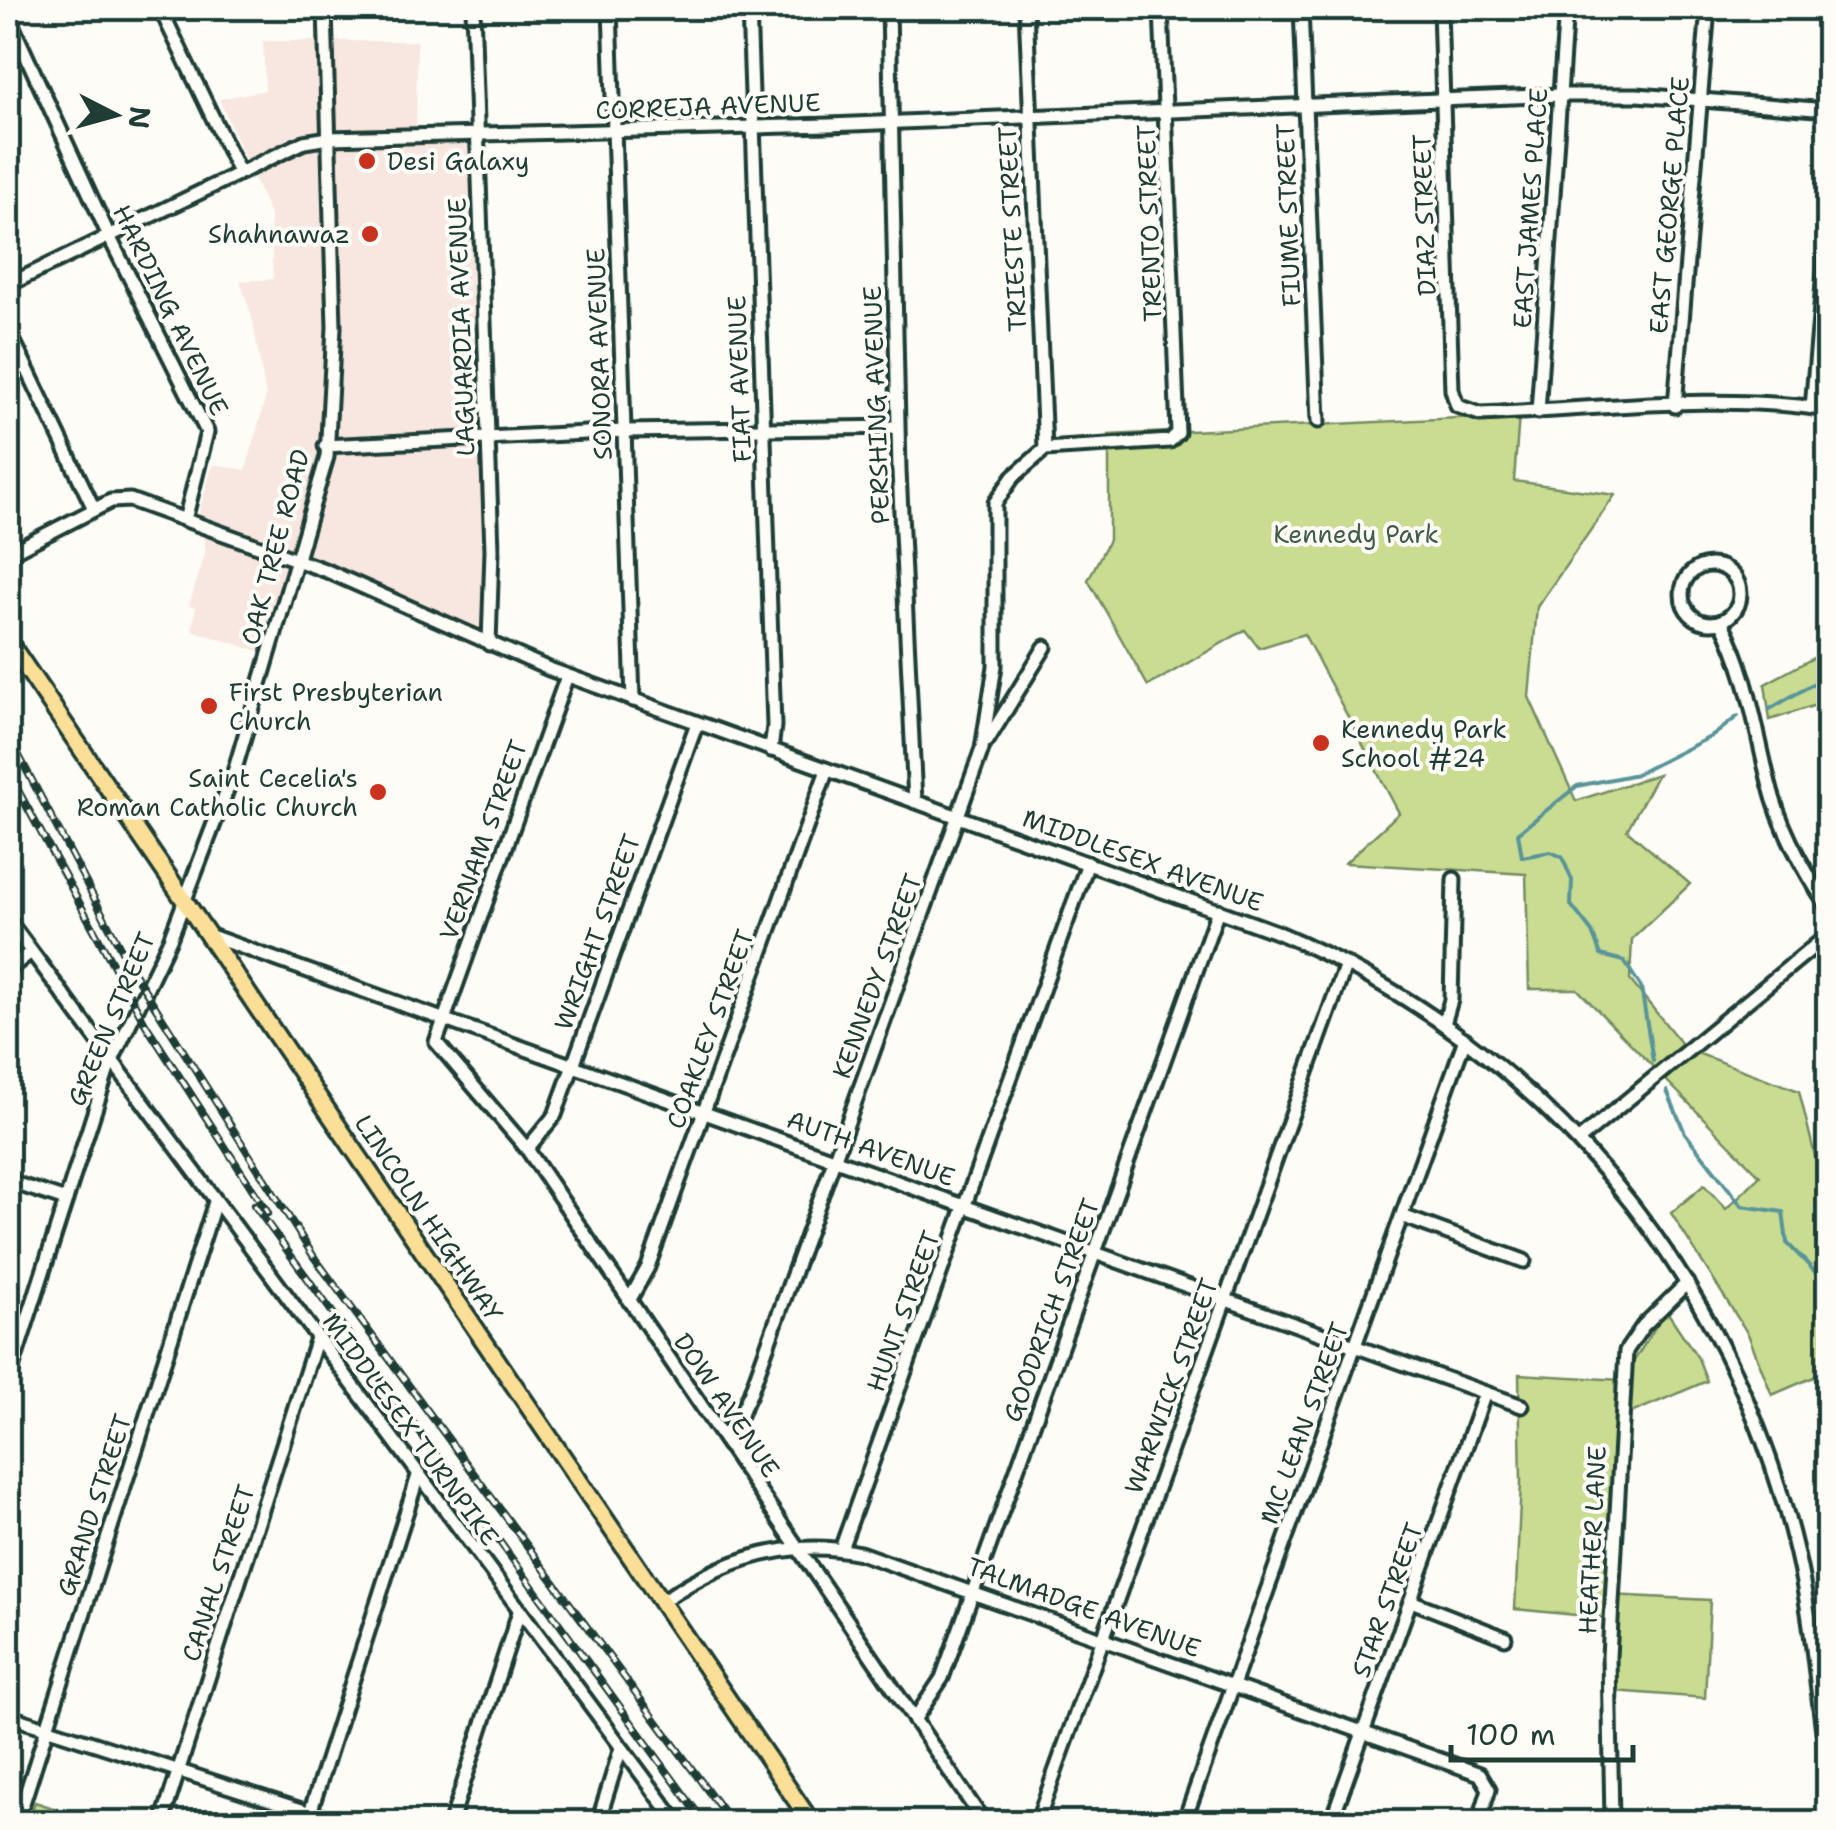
<svg xmlns="http://www.w3.org/2000/svg" width="1836" height="1830" viewBox="0 0 1836 1830" font-family="'Shantell Sans',sans-serif">
<rect width="100%" height="100%" fill="#fdfcf7"/>
<filter id="ink" filterUnits="userSpaceOnUse"><feTurbulence type="fractalNoise" baseFrequency=".01" numOctaves="2"/><feDisplacementMap in="SourceGraphic" scale="20" xChannelSelector="R" yChannelSelector="G"/><feConvolveMatrix kernelMatrix="1 2 1 2 8 2 1 2 1" color-interpolation-filters="sRGB"/></filter>
<g filter="url(#ink)">
<path fill="#f8e6e0" d="M263,41h154l-1,97 60,-3 13,509 -190,-82 -28,93 -79,-25 4,-23 -7,-1 17,-56 -8,-34 15,-52 33,6 20,-74 -14,-79 -12,-36 33,-2 -3,-64 -51,-116 46,-9z"/>
<g fill="#c9dc91" stroke="#748c62" stroke-width="2.5">
<path d="M1519,415l-5,66 101,14 -78,112 -8,90 47,104 82,-27 -31,56 63,54 -58,55 -2,41 56,69 113,42 29,118v162l-56,24 -24,-61 -77,-121 33,-28 22,24 34,-33 -183,-187h-48l-3,-115 -181,-11 54,-50 -95,-179 -45,14 -14,-18 -97,56 -60,-106 21,-40v-105z"/>
<path d="M1828,650v51l-58,19 -5,-36z"/>
<path d="M1666,1310l32,48 9,23 -88,37 -10,177 101,5 -5,98 -104,-8 6,-72 -92,-9 6,-127 -2,-108 103,6z"/>
<path d="M35,1802l61,20h-68z"/>
</g>
<g fill="none" stroke-linecap="round" stroke-linejoin="round">
<g stroke="#599499" stroke-width="4">
<path d="M1770,709l58,-34"/>
<path d="M1653,1061l-12,-74 -17,-26 -23,-6 -9,-23 -21,-27 1,-25 -10,-23 -11,-5 -29,5 -4,-24 59,-47 60,-12 77,-39 24,-19"/>
<path d="M1667,1091l18,42 57,73 41,6 4,31 41,42"/>
</g>
<defs>
<g id="minor">
<path d="M160,8l79,164"/>
<path d="M473,8l19,542 -3,94"/>
<path d="M610,8l23,692"/>
<path d="M749,8l25,718 -3,24"/>
<path d="M889,8l10,463 16,331"/>
<path d="M1026,8l19,441"/>
<path d="M1301,8l17,413"/>
<path d="M1440,8l12,382 5,16 23,8c114,-4 236,-22 348,-4"/>
<path d="M8,16l101,220 98,196 -22,88"/>
<path d="M8,285l296,-143 25,-4 500,-13 732,-30h76l191,15"/>
<path d="M8,329l86,180"/>
<path d="M1675,406l33,-398"/>
<path d="M1812,408l16,-181"/>
<path d="M1538,412l28,-404"/>
<path d="M325,446l300,-15 272,-4"/>
<path d="M8,554l103,-53 19,-1 197,71 222,98 730,264c263,111 452,340 517,617 17,70 21,146 32,218"/>
<circle cx="1711" cy="594" r="29"/>
<path d="M1721,621c27,52 34,106 48,162 11,45 34,86 59,124"/>
<path d="M567,676l-131,366 91,107 457,673"/>
<path d="M987,741l58,-94"/>
<path d="M8,920l669,902"/>
<path d="M208,935l1314,471"/>
<path d="M8,970l23,-18"/>
<path d="M1444,1024l7,-24 3,-121"/>
<path d="M1580,1139l248,-204"/>
<path d="M527,1149l28,-34 142,-392"/>
<path d="M8,1181l58,19"/>
<path d="M1402,1216l122,45"/>
<path d="M629,1301l19,-34 179,-497"/>
<path d="M8,1381l100,-312 62,-130 65,-170 92,-312 7,-130 -9,-319"/>
<path d="M723,1437l13,-14 14,-29 232,-645 13,-83v-163l18,-26 32,-28 125,-8 8,-8 -17,-425"/>
<path d="M841,1549l247,-686"/>
<path d="M1411,1601l94,37"/>
<path d="M661,1602c59,-41 127,-65 199,-49l620,221 9,15 -10,33"/>
<path d="M8,1716l331,106"/>
<path d="M914,1720l28,-42 276,-768"/>
<path d="M310,1813l108,-337"/>
<path d="M17,1822l198,-620"/>
<path d="M162,1822l155,-484"/>
<path d="M451,1822l68,-210"/>
<path d="M598,1822l23,-74"/>
<path d="M1037,1822l309,-858"/>
<path d="M1184,1822l281,-783"/>
<path d="M1331,1822l154,-429"/>
<path d="M1612,1822l-3,-165 17,-306 17,-25 44,-43"/>
</g>
<path id="major" d="M8,641l803,1181"/>
</defs>
<use href="#minor" stroke="#1f3d34" stroke-width="19"/>
<use href="#major" stroke="#1f3d34" stroke-width="22"/>
<use href="#minor" stroke="#fdfcf7" stroke-width="11"/>
<use href="#major" stroke="#fbdf96" stroke-width="15"/>
<defs>
<g id="rail">
<path d="M8,735l124,235 182,287 417,565"/>
<path d="M8,772l138,253 122,188"/>
<path d="M254,1205l450,617"/>
</g>
</defs>
<use href="#rail" stroke="#1f3d34" stroke-width="8"/>
<use href="#rail" stroke="#fdfcf7" stroke-width="4" stroke-dasharray="11" stroke-linecap="butt"/>
</g>
</g>
<g fill="#c8321e" stroke="#fdfcf7" stroke-width="4">
<circle cx="367" cy="161" r="10"/>
<circle cx="370" cy="234" r="10"/>
<circle cx="209" cy="706" r="10"/>
<circle cx="1321" cy="743" r="10"/>
<circle cx="378" cy="792" r="10"/>
</g>
<g text-anchor="middle" stroke-width="8" stroke-linejoin="round" paint-order="stroke">
<g font-size="25" fill="#1f3d34" stroke="#fdfcf7">
<text transform="translate(708 106) rotate(-2)" y="9">CORREJA AVENUE</text>
<text transform="translate(1669 205) rotate(-85)" y="9">EAST GEORGE PLACE</text>
<text transform="translate(1530 208) rotate(-86)" y="9">EAST JAMES PLACE</text>
<text transform="translate(1288 215) rotate(-92)" y="9">FIUME STREET</text>
<text transform="translate(1424 215) rotate(-92)" y="9">DIAZ STREET</text>
<text transform="translate(1149 223) rotate(-92)" y="9">TRENTO STREET</text>
<text transform="translate(1012 229) rotate(-93)" y="9">TRIESTE STREET</text>
<text transform="translate(171 310) rotate(64)" y="9">HARDING AVENUE</text>
<text transform="translate(461 327) rotate(-92)" y="9">LAGUARDIA AVENUE</text>
<text transform="translate(599 354) rotate(-92)" y="9">SONORA AVENUE</text>
<text transform="translate(739 379) rotate(-92)" y="9">FIAT AVENUE</text>
<text transform="translate(876 405) rotate(-92)" y="9">PERSHING AVENUE</text>
<text transform="translate(275 547) rotate(-75)" y="9">OAK TREE ROAD</text>
<text transform="translate(483 840) rotate(-70)" y="9">VERNAM STREET</text>
<text transform="translate(1143 860) rotate(20)" y="9">MIDDLESEX AVENUE</text>
<text transform="translate(597 932) rotate(-70)" y="9">WRIGHT STREET</text>
<text transform="translate(877 976) rotate(-70)" y="9">KENNEDY STREET</text>
<text transform="translate(111 1019) rotate(-67)" y="9">GREEN STREET</text>
<text transform="translate(710 1029) rotate(-70)" y="9">COAKLEY STREET</text>
<text transform="translate(871 1148) rotate(20)" y="9">AUTH AVENUE</text>
<text transform="translate(429 1218) rotate(56)" y="9">LINCOLN HIGHWAY</text>
<text transform="translate(1051 1310) rotate(-70)" y="9">GOODRICH STREET</text>
<text transform="translate(903 1311) rotate(-70)" y="9">HUNT STREET</text>
<text transform="translate(1171 1386) rotate(-70)" y="9">WARWICK STREET</text>
<text transform="translate(727 1405) rotate(56)" y="9">DOW AVENUE</text>
<text transform="translate(1304 1423) rotate(-70)" y="9">MC LEAN STREET</text>
<text transform="translate(411 1429) rotate(54)" y="9">MIDDLESEX TURNPIKE</text>
<text transform="translate(94 1505) rotate(-72)" y="9">GRAND STREET</text>
<text transform="translate(1592 1540) rotate(-87)" y="9">HEATHER LANE</text>
<text transform="translate(218 1573) rotate(-72)" y="9">CANAL STREET</text>
<text transform="translate(1387 1600) rotate(-70)" y="9">STAR STREET</text>
<text transform="translate(1084 1607) rotate(20)" y="9">TALMADGE AVENUE</text>
</g>
<g font-size="25" fill="#1f3d34" stroke="#fdfcf7" text-anchor="start">
<text x="387" y="170">Desi Galaxy</text>
<text x="350" y="243" text-anchor="end">Shahnawaz</text>
<text x="229" y="701">First Presbyterian<tspan x="229" dy="29">Church</tspan></text>
<text x="1341" y="738">Kennedy Park<tspan x="1341" dy="29">School #24</tspan></text>
<text x="358" y="787" text-anchor="end">Saint Cecelia's<tspan x="358" dy="29">Roman Catholic Church</tspan></text>
</g>
<g font-size="25" fill="#415d47" stroke="#fdfcf7">
<text x="1356" y="543">Kennedy Park</text>
</g>
</g>
<rect width="1836" height="1830" fill="none" stroke="#fdfcf7" stroke-width="40"/>
<rect x="20" y="20" width="1796" height="1790" fill="none" stroke="#1f3d34" stroke-width="4" filter="url(#ink)"/>
<g transform="translate(115 115) rotate(96)" stroke="#fdfcf7" stroke-width="8" paint-order="stroke">
<path d="M0-8L18 38L0 25L-18 38Z" fill="#1f3d34"/>
<text y="-15" font-size="28" font-weight="bold" text-anchor="middle" fill="#1f3d34">N</text>
</g>
<path d="M1451 1745v15h182v-15" fill="none" stroke="#1f3d34" stroke-width="5"/>
<text x="1466" y="1745" font-size="30" fill="#1f3d34" stroke="#fdfcf7" stroke-width="8" paint-order="stroke">100 m</text>
</svg>
